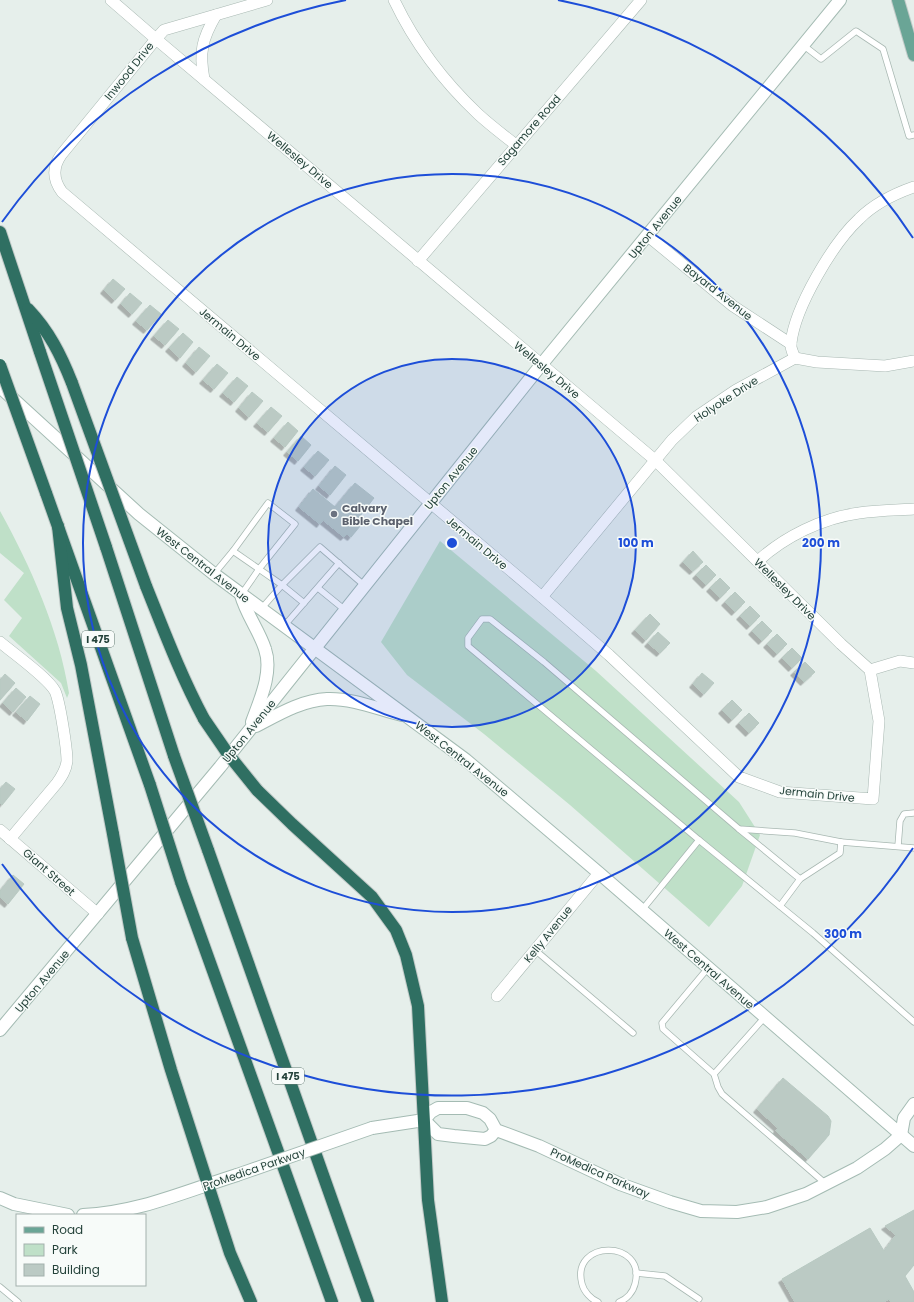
<svg xmlns="http://www.w3.org/2000/svg" width="914" height="1302" viewBox="0 0 914 1302" font-family="Poppins,sans-serif">
<defs>
<filter id="shadow"><feDropShadow dx="-3.5" dy="3.5" stdDeviation="0" flood-color="#0004"/></filter>
</defs>
<rect width="100%" height="100%" fill="#e6efeb"/>
<g fill="#bfe0c8">
<path d="M0,511c31,56 59,119 69,182l-2,5 -6,-15 -52,-47 13,-18 -18,-18 20,-27 -24,-20z"/>
<path d="M440,541l156,130 143,131 21,33 -18,51 -33,41 -139,-122 -86,-71 -77,-59 -26,-33z"/>
</g>
<g fill="#bbcac4" stroke="#b8c9c2" filter="url(#shadow)">
<path d="M113,279l12,10 -10,11 -11,-10z"/>
<path d="M130,293l12,10 -10,11 -11,-10z"/>
<path d="M150,305l11,9 -14,16 -11,-9z"/>
<path d="M168,320l11,9 -14,16 -11,-9z"/>
<path d="M183,333l10,9 -13,16 -11,-10z"/>
<path d="M199,347l11,9 -14,16 -10,-9z"/>
<path d="M217,364l11,9 -14,16 -11,-9z"/>
<path d="M237,377l11,9 -14,16 -11,-9z"/>
<path d="M252,392l11,9 -14,16 -10,-9z"/>
<path d="M271,407l11,9 -14,16 -11,-9z"/>
<path d="M288,422l10,9 -13,16 -11,-9z"/>
<path d="M301,436l10,9 -13,16 -11,-9z"/>
<path d="M318,451l11,9 -14,16 -11,-9z"/>
<path d="M335,466l11,9 -16,20 -11,-9z"/>
<path d="M355,483l19,15 -18,23 5,4 -10,12 -4,-3 -3,3 -21,-17 -3,4 -21,-17 14,-18 22,18z"/>
<path d="M693,551l10,11 -10,9 -10,-9z"/>
<path d="M706,565l10,10 -10,10 -10,-10z"/>
<path d="M720,578l10,10 -10,10 -10,-10z"/>
<path d="M735,592l10,10 -10,10 -10,-10z"/>
<path d="M750,606l10,10 -10,10 -10,-10z"/>
<path d="M650,614l10,10 -14,16 -11,-10z"/>
<path d="M762,621l10,10 -10,10 -10,-10z"/>
<path d="M658,632l12,11 -10,10 -12,-10z"/>
<path d="M777,634l10,10 -10,10 -10,-10z"/>
<path d="M792,648l10,10 -10,10 -10,-10z"/>
<path d="M805,662l10,10 -11,10 -10,-10z"/>
<path d="M702,673l12,10 -10,11 -11,-10z"/>
<path d="M5,674l10,9 -15,17v-20z"/>
<path d="M16,688l10,9 -13,15 -10,-9z"/>
<path d="M30,696l10,8 -13,17 -11,-9z"/>
<path d="M732,700l10,10 -10,10 -10,-10z"/>
<path d="M749,713l10,10 -10,10 -10,-10z"/>
<path d="M6,782l9,7 -13,16 -2,-2v-14z"/>
<path d="M13,875l11,9 -16,20 -8,-7v-6z"/>
<path d="M783,1078l45,38 3,5 -2,14 -21,24 -32,-28 2,-3 -21,-19z"/>
<path d="M914,1210v55l-9,11 9,16v10h-23l-2,-3 -6,3h-88l-13,-23 88,-51 14,23 12,-16 -11,-9z"/>
</g>
<g fill="none" stroke-linecap="round" stroke-linejoin="round">
<defs>
<g id="lane">
<path d="M803,45l18,14 35,-28 27,18 26,87 5,-1"/>
<path d="M233,551l35,-48 27,21 -36,45 -18,26"/>
<path d="M214,574l19,-23 49,34 22,18"/>
<path d="M318,588l27,22"/>
<path d="M261,609l21,-24 38,-38 45,39"/>
<path d="M284,626l55,-63"/>
<path d="M739,829l61,50"/>
<path d="M699,840l-231,-194v-8l14,-19h8l54,43 195,167 56,4 46,9"/>
<path d="M898,846l2,-25 4,-7 10,-1"/>
<path d="M780,906l20,-27 40,-26 1,-11 73,6"/>
<path d="M642,910l57,-70 114,93 101,89"/>
<path d="M535,950l98,83"/>
<path d="M708,968l-46,55 1,6 51,45 4,13 4,7 104,90"/>
<path d="M714,1074l51,-57"/>
<path d="M636,1273l29,3 34,23"/>
<path d="M0,1287l18,15"/>
<path d="M598,1302c-7,-3 -14,-10 -16,-18 -12,-45 65,-45 53,0 -2,8 -8,15 -16,18"/>
</g>
<g id="street">
<path d="M111,0l45,39 499,421 186,184 29,26 9,51 -6,78 -93,-7 -41,-15 -130,-122 -67,-58 -480,-405c-9,-12 -10,-24 -1,-37l95,-116 8,-9 103,-30"/>
<path d="M394,0c20,42 50,82 84,114 12,11 25,21 38,31"/>
<path d="M204,79c-5,-27 -2,-40 12,-64"/>
<path d="M648,236l85,70 58,38"/>
<path d="M418,261l223,-261"/>
<path d="M795,358c-2,-5 -5,-10 -4,-15 4,-36 42,-100 68,-124 15,-15 35,-25 55,-32"/>
<path d="M758,561c26,-24 64,-43 101,-48 18,-3 37,-3 55,-4"/>
<path d="M542,597l130,-157 24,-23 40,-27 59,-32 22,4 68,4 29,-5"/>
<path d="M0,642c14,12 47,35 55,49 5,11 12,58 12,70 -1,9 -5,15 -10,22l-47,56"/>
<path d="M870,670l30,-9 14,2"/>
<path d="M0,830l98,84"/>
<path d="M497,996l102,-123"/>
</g>
<g id="secondary">
<path d="M0,387l139,127 75,60 252,186 133,113 315,273"/>
<path d="M241,595c5,19 18,35 24,54 8,23 -5,51 -13,73"/>
<path d="M256,726c21,-11 46,-26 71,-27 25,-1 51,10 75,16"/>
<path d="M0,1030l220,-263 321,-402 299,-365"/>
<path d="M424,1120l14,14 16,2 31,3 6,-3 5,-6"/>
<path d="M372,1128l52,-8 7,-8 7,-4h29l16,5 7,6 6,11 43,16 81,38 50,18 31,9 36,1 30,-5 39,-13 51,-26 28,-19 16,-14 3,-17 10,-14"/>
<path d="M0,1198l14,6 54,11"/>
<path d="M83,1215c54,-2 103,-24 154,-40"/>
</g>
<path id="primary" d="M898,0l16,55"/>
<g id="highway">
<path d="M0,232l40,120"/>
<path d="M28,309c21,22 33,46 44,74"/>
<path d="M46,493l104,292"/>
<path d="M58,526l9,82 14,57 32,169"/>
<path d="M106,547l68,209"/>
<path d="M146,586c18,45 35,90 58,133"/>
<path d="M257,790l35,34 80,73 24,33 10,25 12,51 10,194 14,102"/>
<path d="M208,850l160,452"/>
<path d="M181,882l151,420"/>
<path d="M132,938l39,132 59,183 21,49"/>
</g>
</defs>
<use href="#lane" stroke="#a8b8b2" stroke-width="7"/>
<use href="#street" stroke="#a8b8b2" stroke-width="12"/>
<use href="#secondary" stroke="#a4bbb3" stroke-width="14"/>
<use href="#primary" stroke="#c2cac8" stroke-width="14"/>
<use href="#highway" stroke="#c2cac8" stroke-width="14"/>
<use href="#lane" stroke="#fff" stroke-width="5.5"/>
<use href="#street" stroke="#fff" stroke-width="11"/>
<use href="#secondary" stroke="#fff" stroke-width="12"/>
<use href="#primary" stroke="#6aa596" stroke-width="12"/>
<use href="#highway" stroke="#2f6f62" stroke-width="12"/>
<defs>
<path id="secondary-bridge" d="M237,1175l135,-47"/>
<g id="highway-bridge">
<path d="M40,352l66,195"/>
<path d="M0,365l46,128"/>
<path d="M72,383l74,203"/>
<path d="M204,719l24,35 29,36"/>
<path d="M174,756l34,94"/>
<path d="M150,785l31,97"/>
<path d="M113,834l19,104"/>
</g>
</defs>
<use href="#secondary-bridge" stroke="#a4bbb3" stroke-width="14" stroke-linecap="butt"/>
<use href="#highway-bridge" stroke="#c2cac8" stroke-width="14" stroke-linecap="butt"/>
<use href="#secondary-bridge" stroke="#fff" stroke-width="12"/>
<use href="#highway-bridge" stroke="#2f6f62" stroke-width="12"/>
</g>
<circle cx="452" cy="543" r="184" fill="#1d4ed8" fill-opacity=".12"/>
<g fill="none" stroke="#1d4ed8" stroke-width="2">
<circle cx="452" cy="543" r="184"/>
<circle cx="452" cy="543" r="369"/>
<path d="M913 848A553 553 0 0 1 2 864M2 222A553 553 0 0 1 346 0M558 0A553 553 0 0 1 913 238"/>
</g>
<circle fill="#6b7280" stroke="#f7fbf9" stroke-width="1.5" cx="334" cy="514" r="4"/>
<g text-anchor="middle" stroke-width="3" stroke-linejoin="round" paint-order="stroke">
<g fill="#f7fbf9" stroke="#637a73" stroke-width="1">
<rect x="82" y="631" width="32" height="16" rx="3"/>
<rect x="272" y="1068" width="32" height="16" rx="3"/>
</g>
<g font-size="10" font-weight="bold" fill="#24423a">
<text x="98" y="643">I 475</text>
<text x="288" y="1080">I 475</text>
</g>
<g font-size="11" fill="#24423a" stroke="#f7fbf9">
<text transform="translate(129 71) rotate(-51)" y="4">Inwood Drive</text>
<text transform="translate(529 130) rotate(-49)" y="4">Sagamore Road</text>
<text transform="translate(300 160) rotate(40)" y="4">Wellesley Drive</text>
<text transform="translate(655 227) rotate(-51)" y="4">Upton Avenue</text>
<text transform="translate(718 292) rotate(38)" y="4">Bayard Avenue</text>
<text transform="translate(230 334) rotate(40)" y="4">Jermain Drive</text>
<text transform="translate(547 370) rotate(40)" y="4">Wellesley Drive</text>
<text transform="translate(726 399) rotate(-33)" y="4">Holyoke Drive</text>
<text transform="translate(451 478) rotate(-51)" y="4">Upton Avenue</text>
<text transform="translate(477 543) rotate(40)" y="4">Jermain Drive</text>
<text transform="translate(203 565) rotate(38)" y="4">West Central Avenue</text>
<text transform="translate(785 589) rotate(45)" y="4">Wellesley Drive</text>
<text transform="translate(249 731) rotate(-51)" y="4">Upton Avenue</text>
<text transform="translate(462 759) rotate(38)" y="4">West Central Avenue</text>
<text transform="translate(817 794) rotate(6)" y="4">Jermain Drive</text>
<text transform="translate(49 872) rotate(41)" y="4">Giant Street</text>
<text transform="translate(548 934) rotate(-51)" y="4">Kelly Avenue</text>
<text transform="translate(709 969) rotate(41)" y="4">West Central Avenue</text>
<text transform="translate(42 981) rotate(-50)" y="4">Upton Avenue</text>
<text transform="translate(254 1169) rotate(-19)" y="4">ProMedica Parkway</text>
<text transform="translate(600 1173) rotate(24)" y="4">ProMedica Parkway</text>
</g>
<g font-size="11" font-weight="bold" fill="#5b616d" stroke="#f7fbf9" text-anchor="start">
<text x="342" y="512">Calvary<tspan x="342" dy="13">Bible Chapel</tspan></text>
</g>
</g>
<circle cx="452" cy="543" r="6" fill="#1d4ed8" stroke="#f7fbf9" stroke-width="2"/>
<g font-size="12" text-anchor="middle" font-weight="bold" fill="#1d4ed8" stroke="#f7fbf9" stroke-width="3" stroke-linejoin="round" paint-order="stroke">
<text x="636" y="547">100 m</text>
<text x="821" y="547">200 m</text>
<text x="843" y="938">300 m</text>
</g>
<rect x="16" y="1214" width="130" height="72" fill="#f7fbf9" stroke="#a3b1ad"/>
<rect x="24" y="1227" width="20" height="6" fill="#6aa596" stroke="#a3b1ad"/>
<text x="52" y="1234" font-size="12" fill="#24423a">Road</text>
<rect x="24" y="1244" width="20" height="12" fill="#bfe0c8" stroke="#a3b1ad"/>
<text x="52" y="1254" font-size="12" fill="#24423a">Park</text>
<rect x="24" y="1264" width="20" height="12" fill="#bbcac4" stroke="#a3b1ad"/>
<text x="52" y="1274" font-size="12" fill="#24423a">Building</text>
</svg>
